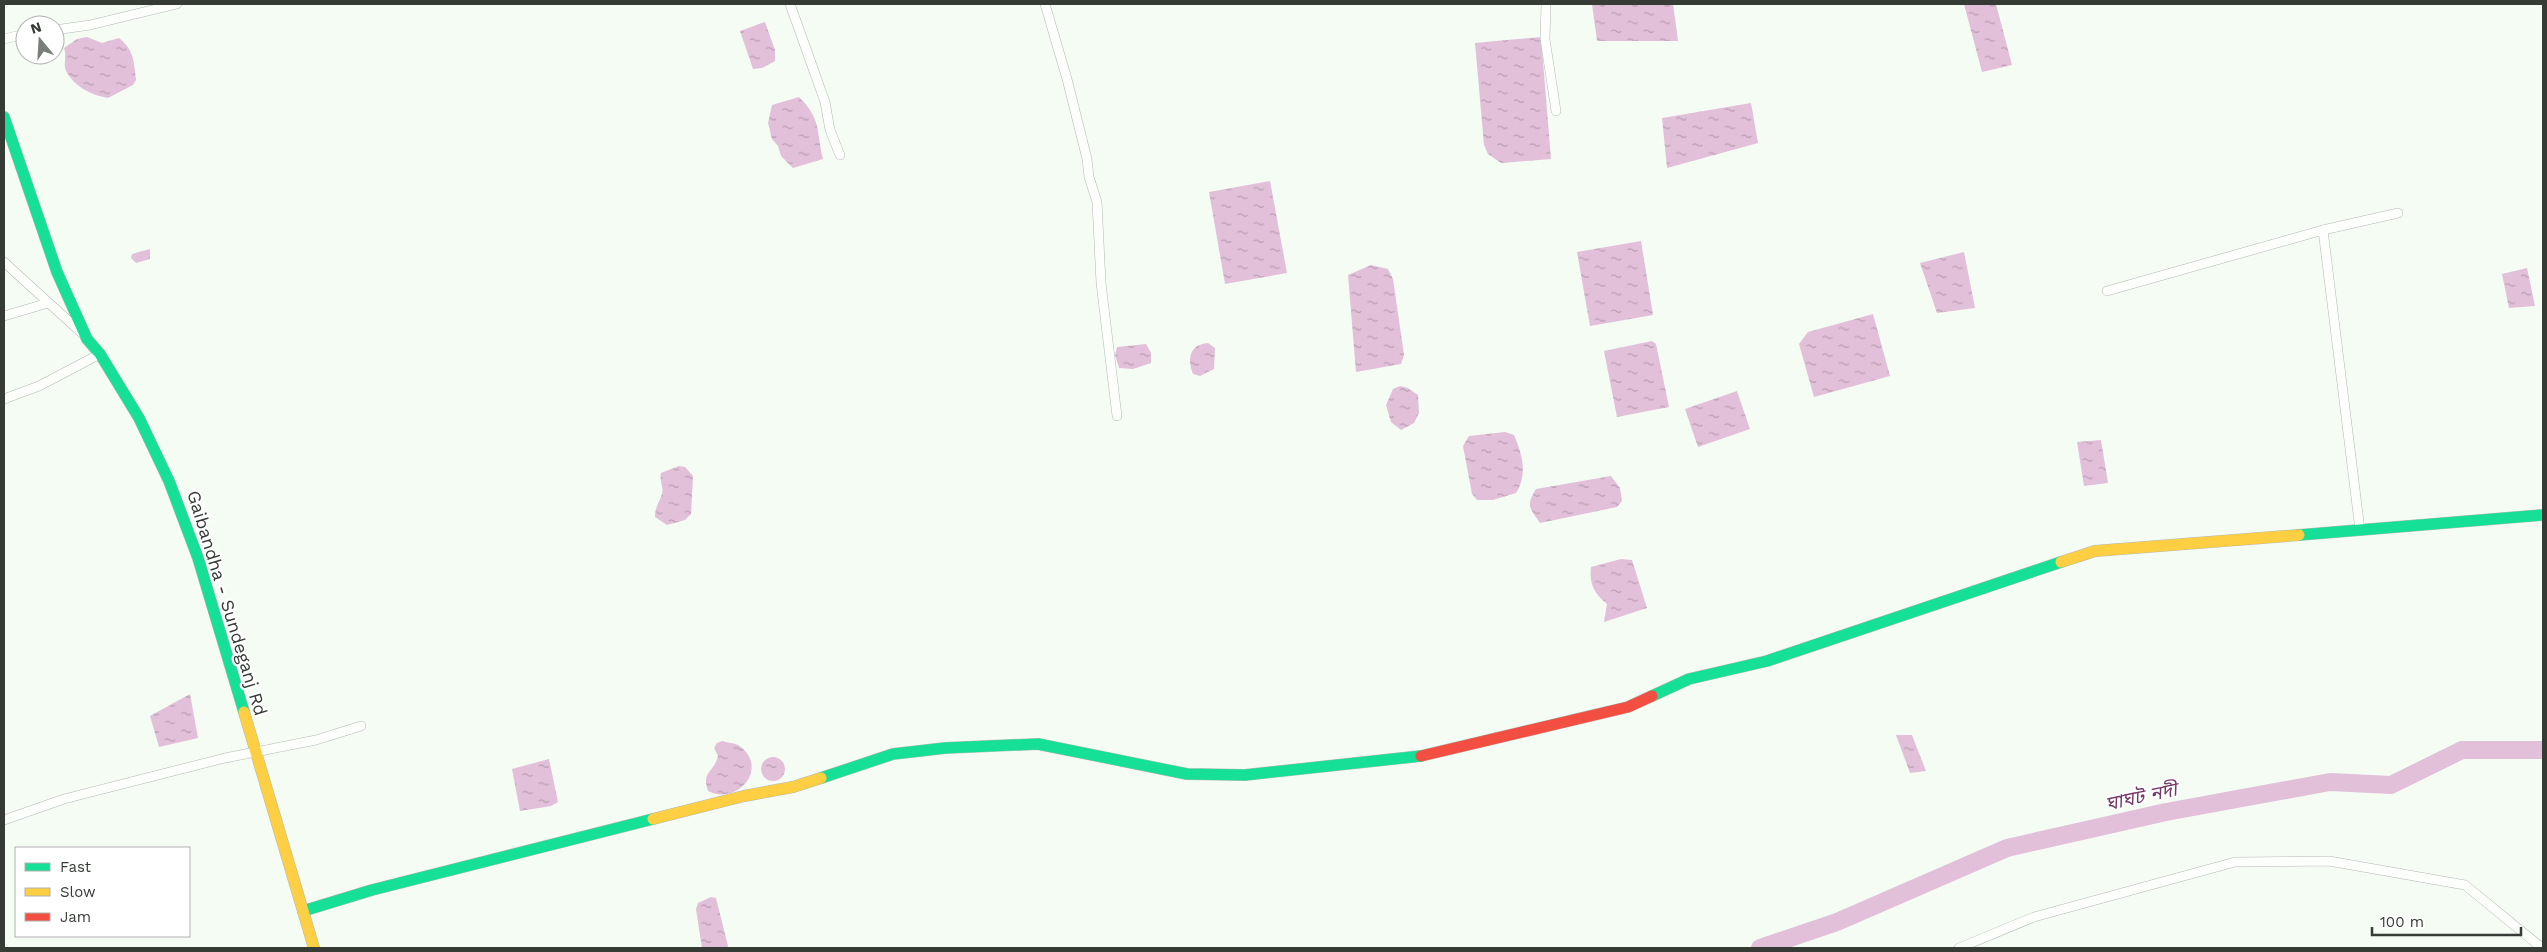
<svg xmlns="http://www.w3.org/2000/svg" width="2547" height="952" viewBox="0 0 2547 952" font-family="'Work Sans','Noto Sans Bengali',sans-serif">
<defs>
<pattern id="water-ripples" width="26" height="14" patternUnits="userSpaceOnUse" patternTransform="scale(1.25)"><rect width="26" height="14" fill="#e2c0d9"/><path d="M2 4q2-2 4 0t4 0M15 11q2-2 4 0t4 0" fill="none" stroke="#b89db1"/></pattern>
</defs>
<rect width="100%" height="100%" fill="#f4fcf4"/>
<g fill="url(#water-ripples)">
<path d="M1592,4h81l5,37h-81z"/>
<path d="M1964,4h32l16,61 -30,7z"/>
<path d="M765,22l10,28v11l-13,7 -9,1 -13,-38z"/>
<path d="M87,37l15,6 17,-5c15,12 15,24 17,42l-3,5 -25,13c-18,-3 -34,-12 -42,-27 -3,-6 1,-16 -2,-23l13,-9z"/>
<path d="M1541,37l10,122 -50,4 -13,-9 -4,-9 -9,-102z"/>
<path d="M799,97c23,23 17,34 24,62l-30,9 -12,-12 -3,-10 -6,-7 -4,-16 4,-18z"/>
<path d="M1751,103l7,40 -91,25 -5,-50z"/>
<path d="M1270,181l17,92 -62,11 -16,-92z"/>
<path d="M1641,241l12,74 -63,11 -13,-74z"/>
<path d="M150,249v10l-14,4 -5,-5 1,-4z"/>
<path d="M1964,252l11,56 -38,5 -17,-50z"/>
<path d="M1371,265l17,4 5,10 11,76 -3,9 -45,8 -8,-97z"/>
<path d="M2527,268l8,38 -26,2 -7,-34z"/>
<path d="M1873,314l17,62 -76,21 -15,-53 9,-12z"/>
<path d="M1652,341l4,3 13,63 -52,10 -13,-66z"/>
<path d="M1208,343l7,5 -1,21 -14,7 -7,-2c-6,-15 -4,-29 15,-31z"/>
<path d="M1146,344l5,9v10l-18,6 -14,-1 -4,-13 2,-8z"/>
<path d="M1400,386l8,2 10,7 1,18 -5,10 -13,7 -10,-8 -5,-17 7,-16z"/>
<path d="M1737,391l13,38 -52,18 -13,-38z"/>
<path d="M1505,432l9,3c8,19 14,39 2,58l-23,7h-16l-5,-6 -9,-48 6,-10z"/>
<path d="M2101,440l7,43 -24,3 -7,-44z"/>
<path d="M679,466l6,1 8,9 -2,38 -6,6 -18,5 -12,-8c0,-10 4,-14 7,-23 2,-7 -3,-13 -1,-21z"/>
<path d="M1611,476l9,12 2,13 -5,6 -77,16c-11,-16 -14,-17 -4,-34z"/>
<path d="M1621,559l11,1 15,48 -43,14 3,-18c-13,-11 -18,-20 -16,-37z"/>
<path d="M190,694l8,44 -39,9 -9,-31z"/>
<path d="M1896,735h16l14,36 -16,2z"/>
<path d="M722,741c6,2 15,2 19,6 28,23 -5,59 -33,44 -7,-20 6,-18 10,-35l-4,-8 3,-5z"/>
<circle cx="773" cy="769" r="12"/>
<path d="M549,759l9,43 -7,4 -31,5 -8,-42z"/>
<path d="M711,897l5,1 12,48 -1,2h-25l-6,-39 2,-6z"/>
</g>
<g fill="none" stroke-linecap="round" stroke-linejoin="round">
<path stroke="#e2c0d9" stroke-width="18" d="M1760,948l77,-26 170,-74 159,-36 164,-30 61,3 71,-35h81"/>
<defs>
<g id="street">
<path d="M790,4l35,98 5,28 10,25"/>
<path d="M1045,4l22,75 20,80 2,18 8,25 4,81 16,133"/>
<path d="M1546,4l-1,35 11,72"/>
<path d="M55,30l35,-5 87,-21"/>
<path d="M4,39l21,-5"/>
<path d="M2323,230l37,300"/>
<path d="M4,262l80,73"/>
<path d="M2107,291l216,-61 75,-17"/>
<path d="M4,316l44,-13"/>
<path d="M4,399l35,-13 61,-32"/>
<path d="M4,820l60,-21 161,-41 91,-18 45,-14"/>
<path d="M1959,948l75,-31 201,-55 94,-1 136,24 77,63"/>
</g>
<g id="fast">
<path d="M4,117l53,155 30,67 13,15 39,64 30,63 29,77 46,154"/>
<path d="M2299,535l244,-20"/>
<path d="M1652,696l37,-17 78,-18 294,-99"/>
<path d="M821,778l72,-24 52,-6 93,-4 149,30 58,1 176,-19"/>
<path d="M303,911l69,-21 281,-71"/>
</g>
<g id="slow">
<path d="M2061,562l34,-11 204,-16"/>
<path d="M244,712l70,236"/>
<path d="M653,819l91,-23 49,-9 28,-9"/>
</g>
<path id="jam" d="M1421,756l207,-49 24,-11"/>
</defs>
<use href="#street" stroke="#b4b9b4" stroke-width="10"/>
<use href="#fast" stroke="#b4b9b4" stroke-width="12"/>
<use href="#slow" stroke="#b4b9b4" stroke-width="12"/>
<use href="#jam" stroke="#b4b9b4" stroke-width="12"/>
<use href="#street" stroke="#fdfffd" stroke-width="9"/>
<use href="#fast" stroke="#16e098" stroke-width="11"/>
<use href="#slow" stroke="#ffcf43" stroke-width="11"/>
<use href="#jam" stroke="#f24e42" stroke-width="11"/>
</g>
<g text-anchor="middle" stroke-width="4.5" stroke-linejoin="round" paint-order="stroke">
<g font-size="18" fill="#363b36" stroke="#fff">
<text transform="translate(227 603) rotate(73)" y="6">Gaibandha - Sundeganj Rd</text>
</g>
<g font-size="19" font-style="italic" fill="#753767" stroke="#fff">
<text transform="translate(2141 796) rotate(-12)" y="7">ঘাঘট নদী</text>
</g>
</g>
<rect width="2547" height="952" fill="none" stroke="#363b36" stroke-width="10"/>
<rect x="15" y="847" width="175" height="90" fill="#ffffff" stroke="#afb1af"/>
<rect x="25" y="863" width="25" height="8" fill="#16e098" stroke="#afb1af"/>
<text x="60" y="872" font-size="15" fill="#363b36">Fast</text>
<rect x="25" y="888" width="25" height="8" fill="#ffcf43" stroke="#afb1af"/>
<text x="60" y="897" font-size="15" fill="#363b36">Slow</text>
<rect x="25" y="913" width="25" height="8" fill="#f24e42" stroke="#afb1af"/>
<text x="60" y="922" font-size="15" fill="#363b36">Jam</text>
<g transform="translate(40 40) rotate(342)"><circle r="24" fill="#ffffff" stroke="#afb1af"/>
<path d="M0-4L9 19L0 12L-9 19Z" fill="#787f78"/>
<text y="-8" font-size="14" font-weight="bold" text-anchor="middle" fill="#363b36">N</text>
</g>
<path d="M2372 927v8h149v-8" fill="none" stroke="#363b36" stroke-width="2.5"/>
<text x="2380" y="927" font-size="15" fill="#363b36" stroke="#ffffff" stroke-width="4" paint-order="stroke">100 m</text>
</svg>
